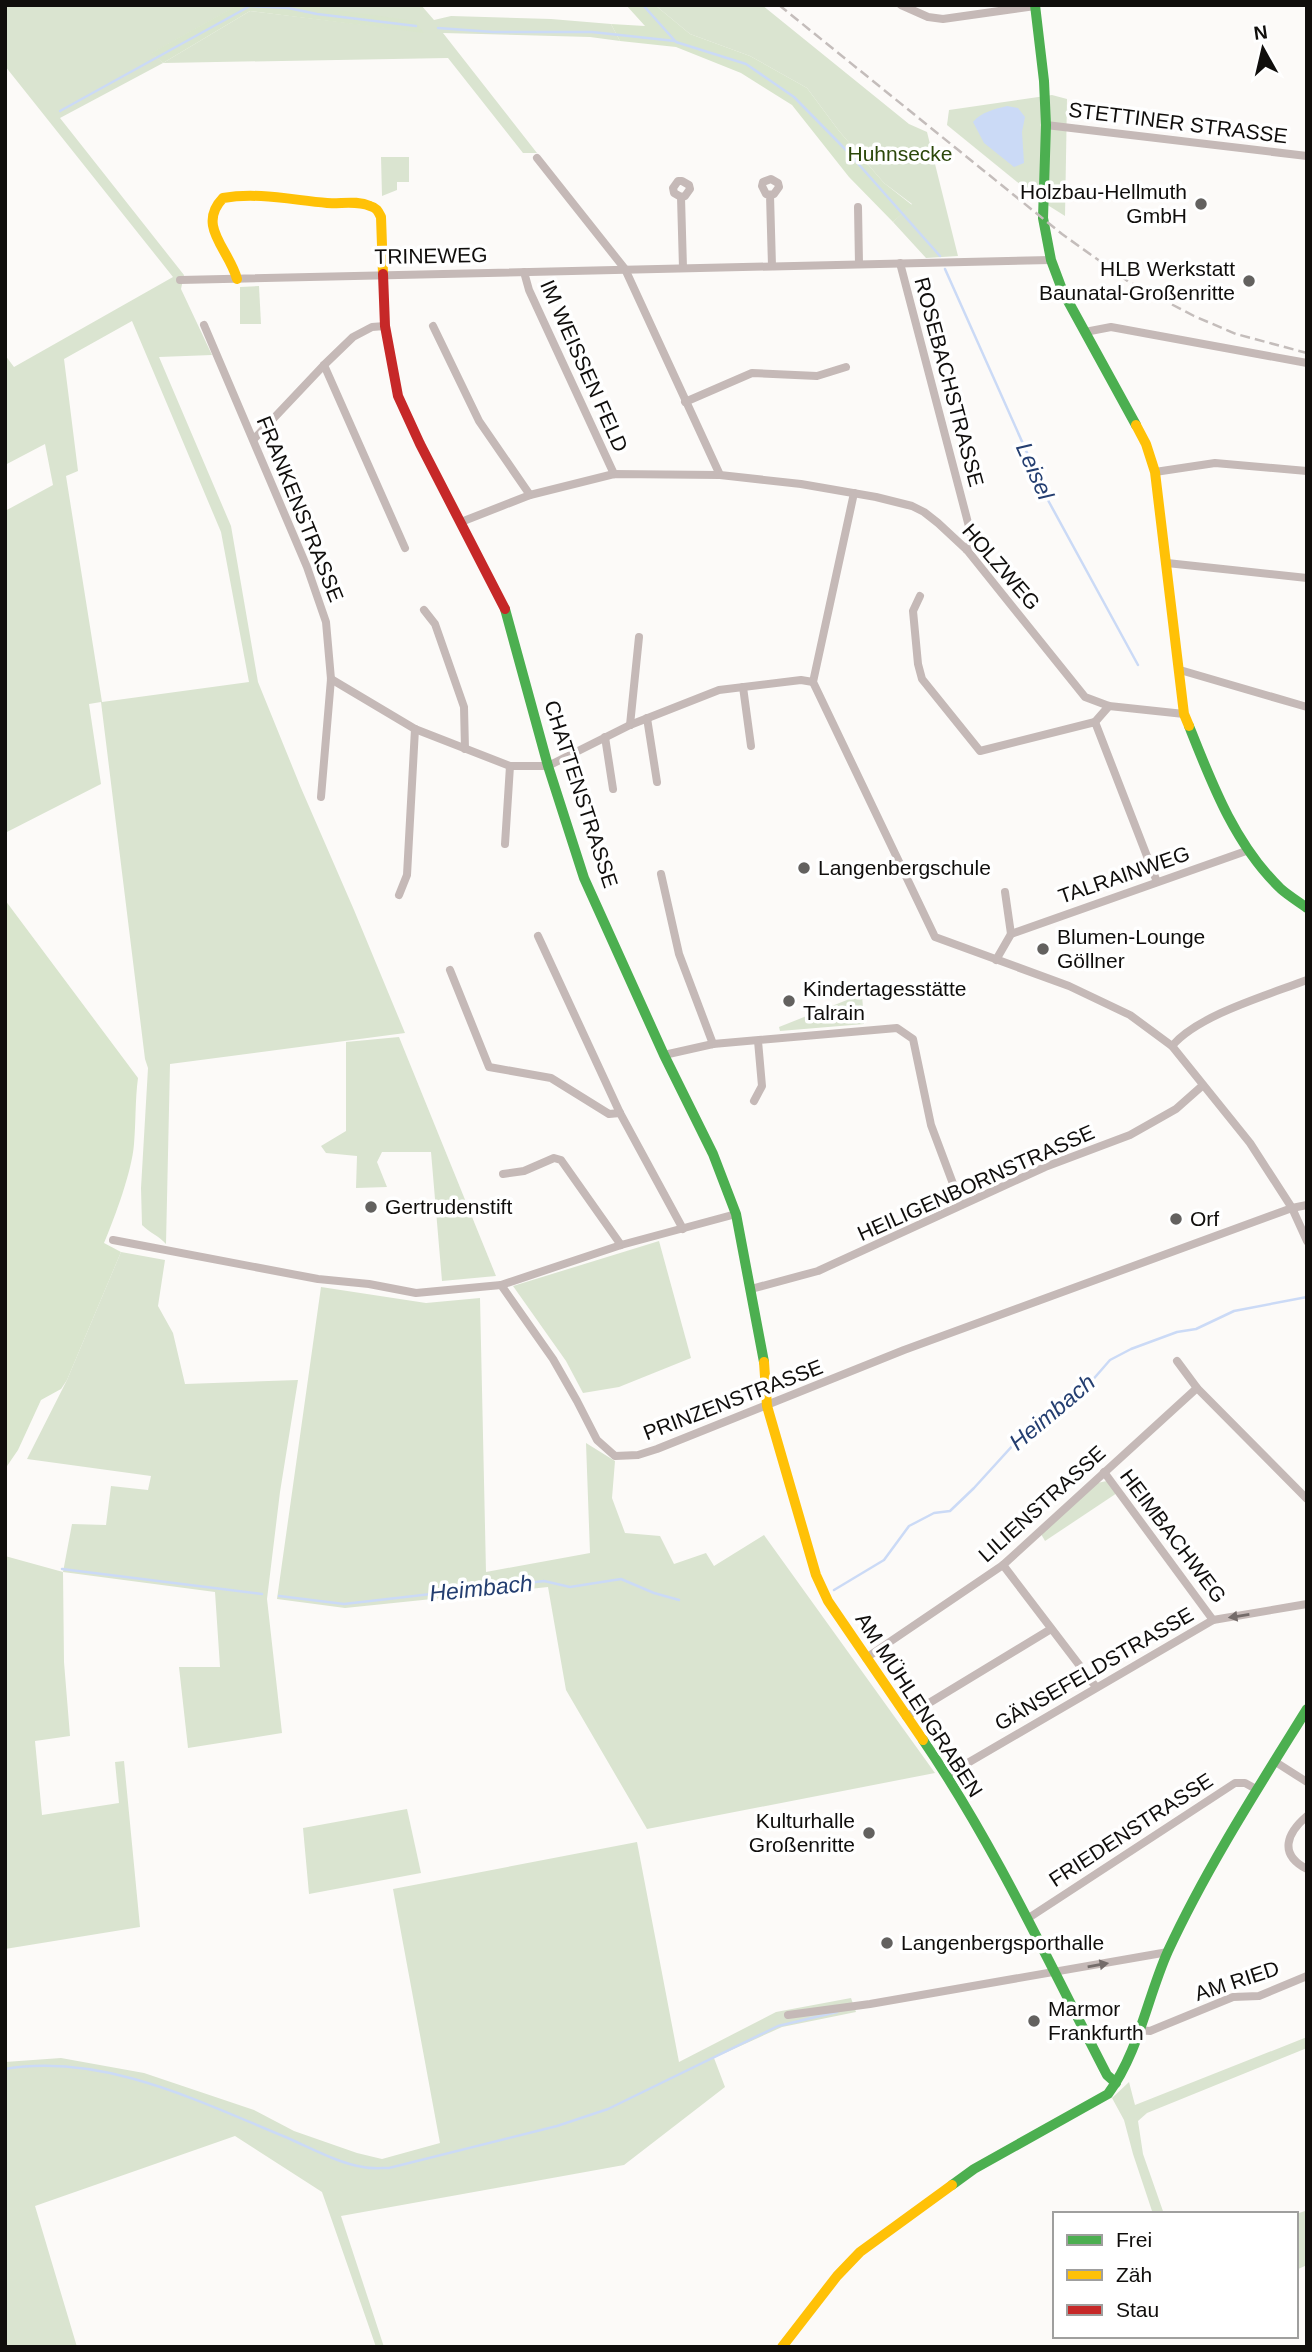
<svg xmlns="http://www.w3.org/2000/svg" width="1312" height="2352" viewBox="0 0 1312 2352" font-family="Arial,sans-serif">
<rect width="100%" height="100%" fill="#fcfaf8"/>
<g fill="#dae4d0" fill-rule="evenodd">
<path d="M5,5h225l5,2 -83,46 11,10 87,-52 173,21 -121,-27h119l13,15 17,-4 100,3 60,5 9,17 -30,-4 -147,-4 94,120h-14l-75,-95 -285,5 -103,55 124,157 -3,14 31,66 -53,2 72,169 27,156 43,106 53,122 51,123 -235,31 -4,180c-7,-8 -16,-11 -24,-19l-1,-37 7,-120 -3,-9 -44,-357 -12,2 12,80 -96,49v-322l48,-26 -8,-41 -40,21v-110l9,12 159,-90 -168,-211zM132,321l89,211 28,150 -147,20 -36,-226 12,-5 -14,-112z"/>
<path d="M655,5h107l147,119 18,8 31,124 -32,2 -33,-36 19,-18 -28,-21 -45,-52 -32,-43 -57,-32 -60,-22z"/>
<path d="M1052,95l15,4 -2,117 -27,-17 -91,-74 2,-15z"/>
<path d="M381,157h28v25h-12v8l-15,6z"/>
<path d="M259,286l2,38h-21v-37z"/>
<path d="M862,994l2,30 -84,7 -1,-4z"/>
<path d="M399,1037l97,239 -54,5 -11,-129h-49l-5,10 10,25 -31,1 1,-32 -31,-3 -5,-7 25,-15v-89z"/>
<path d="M659,1241l32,117 -72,29 -36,6 -17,-32 -53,-75z"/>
<path d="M121,1252l44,8 -7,46 15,27 12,51 113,-4 -18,112 -13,107 15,134 -94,15 -9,-81h41l-5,-75 -152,-20 1,90 6,74 -35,5 7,74 77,-12 -4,-41 9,-1 16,166 -135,22v-393l58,16 9,-48 34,1 5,-39 37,4 3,-14 -124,-17 40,-79z"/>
<path d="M321,1287l105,16 54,-5 6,274 104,-19 -4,-110 29,18 -3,37 13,35 35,3 14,28 32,-11 8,13 50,-31 171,238 -288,56 -81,-139 -18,-103 -203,21 -68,-9z"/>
<path d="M1107,1481l10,12 -72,48 -4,-7 56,-51z"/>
<path d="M407,1809l14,64 -112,21 -6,-66z"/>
<path d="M637,1842l42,220 97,-50 75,-14 5,14 -74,15 -68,31 11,29 -101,78 -283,51 43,131h-8l-54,-155 -87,-56 -200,70 42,141h-72v-285l56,-4 83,15 110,37 40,21 63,22 25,6 58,-16 -47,-254z"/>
<path d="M1307,2037v11l-160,65 -9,8 5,33 21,60h-11l-20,-60 -9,-34 -12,-22 17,-16 6,23z"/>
<path d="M1305,2211l2,54 -11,5v-56z"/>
</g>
<g fill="#d9e5cd">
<path d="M230,5h72l113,16 9,12 -174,-22 -87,52 -12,-10 83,-46z"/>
<path d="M626,5h29l35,29 60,22 57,32 32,43 45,52 28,22 -19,17 -44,-45 -57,-72 -51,-32 -65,-26 -56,-6 -9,-17 34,2z"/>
<path d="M5,900l133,178c-3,22 -2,44 -4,66 -2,27 -19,73 -30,99l17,9 -54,128 -6,9 -20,11 -23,50 -13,19z"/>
</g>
<path fill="#cbdaf6" d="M1007,106l11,2 7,9 -3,15 2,31 -10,4 -30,-24 -11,-21c8,-10 22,-13 34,-16z"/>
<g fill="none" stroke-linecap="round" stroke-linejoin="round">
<g stroke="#cbdaf6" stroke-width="2.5">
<path d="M643,5l33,37 70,22 48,33 52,53 94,106"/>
<path d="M251,6l37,2 29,6 99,12"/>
<path d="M438,28l55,4h99l83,9"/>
<path d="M60,111l190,-105"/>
<path d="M945,269l104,233 89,163"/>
<path d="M62,1569l200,25"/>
<path d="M834,1590l50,-30 25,-34 25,-13 16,-2 24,-23 60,-66 11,-5 15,-18 23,-8 27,-31 21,-11 46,-17 19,-3 38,-18 73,-14"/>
<path d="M279,1596l65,8 200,-23 26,6 51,-8 33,14 25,7"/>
<path d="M5,2069c97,-16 191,31 278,67 24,10 54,27 80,31 8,2 18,1 26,1l168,-42 51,-17 170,-83 59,-14"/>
</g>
<g stroke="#c5b9b7" stroke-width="8">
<path d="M901,5l27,12 15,2 92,-13"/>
<path d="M1046,125l261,31"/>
<path d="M537,158l88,111 95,206 81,9 75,13 36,9 12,6 14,11 29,27 118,147 24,9 75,8"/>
<path d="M770,195l4,-1 5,-7 -1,-4 -7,-4 -8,3 -1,4 4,8 4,1 2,71"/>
<path d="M681,197l4,-1 5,-7 -1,-4 -7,-4h-4l-5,7 1,5 7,4 2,71"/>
<path d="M858,207l1,57"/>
<path d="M900,263l72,275 -5,12"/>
<path d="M524,272l5,18 85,184"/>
<path d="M180,280l871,-20"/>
<path d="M204,325l103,242 19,55 5,57 -10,118"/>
<path d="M433,326l46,95 51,74"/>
<path d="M1085,332l26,-5 196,36"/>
<path d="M324,365l81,183"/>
<path d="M685,402l67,-29 65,3 29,-9"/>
<path d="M254,439l70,-74 29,-28 19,-10 13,-1"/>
<path d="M1155,472l60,-9 92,8"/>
<path d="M854,493l-41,189 122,255 134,49 61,29 42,31 78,97 42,65 15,33"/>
<path d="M461,522l69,-27 84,-21 106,1"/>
<path d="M1167,563l140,15"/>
<path d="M920,596l-7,15 5,53 4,15 58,72 115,-29 62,160"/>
<path d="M424,610l11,14 29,83 1,42"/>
<path d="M1180,670l127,37"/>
<path d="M331,679l84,50 95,37h38l82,-41 89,-35 82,-10 12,2"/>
<path d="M743,687l8,59"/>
<path d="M647,718l10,64"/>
<path d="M1095,722l14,-16"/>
<path d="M630,725l9,-88"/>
<path d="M605,737l8,52"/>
<path d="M505,844l5,-78"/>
<path d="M661,874l18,80 34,90"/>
<path d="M1005,892l6,42"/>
<path d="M399,895l8,-20 8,-146"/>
<path d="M538,936l82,177 63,116"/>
<path d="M996,960l15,-26 238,-84"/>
<path d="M450,970l39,97 62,11 58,36 11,-1"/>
<path d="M1172,1046c26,-31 96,-51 135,-66"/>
<path d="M664,1055l49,-11 184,-16 16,11 18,86 30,80"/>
<path d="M754,1101l8,-15 -4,-45"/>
<path d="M503,1174l21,-3 30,-13 7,2 60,85"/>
<path d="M113,1240l205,39 51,5 47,9 85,-8 52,74 24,42 20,39 18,16 23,-1 19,-6 247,-99 388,-142 15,-3"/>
<path d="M501,1285l120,-40 115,-31"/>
<path d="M751,1289l67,-18 227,-104 85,-32 46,-26 26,-23"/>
<path d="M1177,1361l20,27 110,111"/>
<path d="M1104,1472l109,148"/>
<path d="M1003,1565l93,122"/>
<path d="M866,1658l137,-93 194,-177"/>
<path d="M906,1717l145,-88"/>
<path d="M1274,1761l33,21"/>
<path d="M947,1775l266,-155 94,-16"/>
<path d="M1307,1816c-20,17 -29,38 0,53"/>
<path d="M1027,1919l208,-136h10l11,6"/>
<path d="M788,2015l82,-11 298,-52"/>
<path d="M1139,2030l11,1 83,-34 26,-1 48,-20"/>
</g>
<g stroke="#4caf50" stroke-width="10">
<path d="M1035,5l9,76 2,44 -3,93 8,42 12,32 73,133"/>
<path d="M505,609l43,157 36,112 80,177 49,99 23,60 28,148"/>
<path d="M1189,726c23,58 46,119 92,163 8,7 18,13 26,19"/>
<path d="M923,1740c71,104 126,223 184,335l9,8"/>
<path d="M952,2185l22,-16 134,-75c31,-42 39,-96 60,-143 39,-84 90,-163 139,-242"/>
</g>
<g stroke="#ffc107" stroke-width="10">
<path d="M237,279c-8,-30 -41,-53 -14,-81 35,-6 69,2 104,5 14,1 30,-3 43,3 7,2 8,5 11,11l2,57"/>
<path d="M1136,425l10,19 9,28 29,242 5,12"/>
<path d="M764,1362l3,44 49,169 12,26 95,139"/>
<path d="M782,2347l55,-71 23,-24 92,-67"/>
</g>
<path stroke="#c62828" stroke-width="10" d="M383,274l2,52 13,70 22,48 85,165"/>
<path stroke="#c4bdbb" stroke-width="2.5" stroke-dasharray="10 5" stroke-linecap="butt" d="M779,5l283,229 67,48 65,34 42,18 71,19"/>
</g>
<defs><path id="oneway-solid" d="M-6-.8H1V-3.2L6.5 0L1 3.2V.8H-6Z" transform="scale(1.75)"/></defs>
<g fill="#746c6a">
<use href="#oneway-solid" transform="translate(1239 1616) rotate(171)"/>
<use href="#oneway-solid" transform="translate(1098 1965) rotate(-10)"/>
</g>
<g fill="#63615f" stroke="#fff" stroke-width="2.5">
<circle cx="1201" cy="204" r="7"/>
<circle cx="1249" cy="281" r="7"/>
<circle cx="804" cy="868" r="7"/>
<circle cx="1043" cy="949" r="7"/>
<circle cx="789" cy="1001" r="7"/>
<circle cx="371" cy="1207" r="7"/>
<circle cx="1176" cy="1219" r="7"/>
<circle cx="869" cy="1833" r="7"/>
<circle cx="887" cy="1943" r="7"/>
<circle cx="1034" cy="2021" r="7"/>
</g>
<g text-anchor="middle" stroke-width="7" stroke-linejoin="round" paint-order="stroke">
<g font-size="21" fill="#100e0c" stroke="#fff">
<text transform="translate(1178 123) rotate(7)" y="7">STETTINER STRASSE</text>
<text transform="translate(431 256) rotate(-1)" y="7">TRINEWEG</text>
<text transform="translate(584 366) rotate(66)" y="7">IM WEISSEN FELD</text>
<text transform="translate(949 382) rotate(75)" y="7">ROSEBACHSTRASSE</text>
<text transform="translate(300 509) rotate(68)" y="7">FRANKENSTRASSE</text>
<text transform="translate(1001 567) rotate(49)" y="7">HOLZWEG</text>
<text transform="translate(581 794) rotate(72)" y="7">CHATTENSTRASSE</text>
<text transform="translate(1124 875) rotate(-19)" y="7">TALRAINWEG</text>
<text transform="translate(976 1183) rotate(-24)" y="7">HEILIGENBORNSTRASSE</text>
<text transform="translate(733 1400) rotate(-21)" y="7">PRINZENSTRASSE</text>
<text transform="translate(1042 1504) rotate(-42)" y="7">LILIENSTRASSE</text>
<text transform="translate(1173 1536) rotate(53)" y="7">HEIMBACHWEG</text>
<text transform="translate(1094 1669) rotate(-30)" y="7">GÄNSEFELDSTRASSE</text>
<text transform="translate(919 1705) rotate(57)" y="7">AM MÜHLENGRABEN</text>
<text transform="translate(1131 1830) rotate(-33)" y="7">FRIEDENSTRASSE</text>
<text transform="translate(1237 1981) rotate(-18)" y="7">AM RIED</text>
</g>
<g font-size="21" fill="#2c480a" stroke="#fff">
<text x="900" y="161">Huhnsecke</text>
</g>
<g font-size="21" fill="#100e0c" stroke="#fff" text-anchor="start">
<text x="1187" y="199" text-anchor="end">Holzbau-Hellmuth<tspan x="1187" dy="24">GmbH</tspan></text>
<text x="1235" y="276" text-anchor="end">HLB Werkstatt<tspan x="1235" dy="24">Baunatal-Großenritte</tspan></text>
<text x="818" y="875">Langenbergschule</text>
<text x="1057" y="944">Blumen-Lounge<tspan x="1057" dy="24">Göllner</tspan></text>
<text x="803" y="996">Kindertagesstätte<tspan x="803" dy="24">Talrain</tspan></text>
<text x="385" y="1214">Gertrudenstift</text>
<text x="1190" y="1226">Orf</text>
<text x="855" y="1828" text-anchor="end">Kulturhalle<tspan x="855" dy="24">Großenritte</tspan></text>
<text x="901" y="1950">Langenbergsporthalle</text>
<text x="1048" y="2016">Marmor<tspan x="1048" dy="24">Frankfurth</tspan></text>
</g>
<g font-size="23" font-style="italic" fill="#243e70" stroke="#fff">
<text transform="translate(1035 471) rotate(66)" y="8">Leisel</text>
<text transform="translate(1052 1412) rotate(-40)" y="8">Heimbach</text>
<text transform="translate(481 1588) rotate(-6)" y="8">Heimbach</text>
</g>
</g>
<rect width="1312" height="2352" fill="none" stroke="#100e0c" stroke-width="14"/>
<rect x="1053" y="2212" width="245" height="126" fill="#ffffff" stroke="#9f9f9e" stroke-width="2"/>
<rect x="1067" y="2235" width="35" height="10" fill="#4caf50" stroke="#9f9f9e" stroke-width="2"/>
<text x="1116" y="2247" font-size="21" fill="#100e0c">Frei</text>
<rect x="1067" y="2270" width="35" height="10" fill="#ffc107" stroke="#9f9f9e" stroke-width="2"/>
<text x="1116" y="2282" font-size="21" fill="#100e0c">Zäh</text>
<rect x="1067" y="2305" width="35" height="10" fill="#c62828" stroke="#9f9f9e" stroke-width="2"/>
<text x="1116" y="2317" font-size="21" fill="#100e0c">Stau</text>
<g transform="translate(1263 49) rotate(352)" stroke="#ffffff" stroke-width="5" paint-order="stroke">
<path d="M0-5L12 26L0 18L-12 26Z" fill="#100e0c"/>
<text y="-10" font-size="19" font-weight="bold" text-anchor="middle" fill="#100e0c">N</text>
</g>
</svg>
